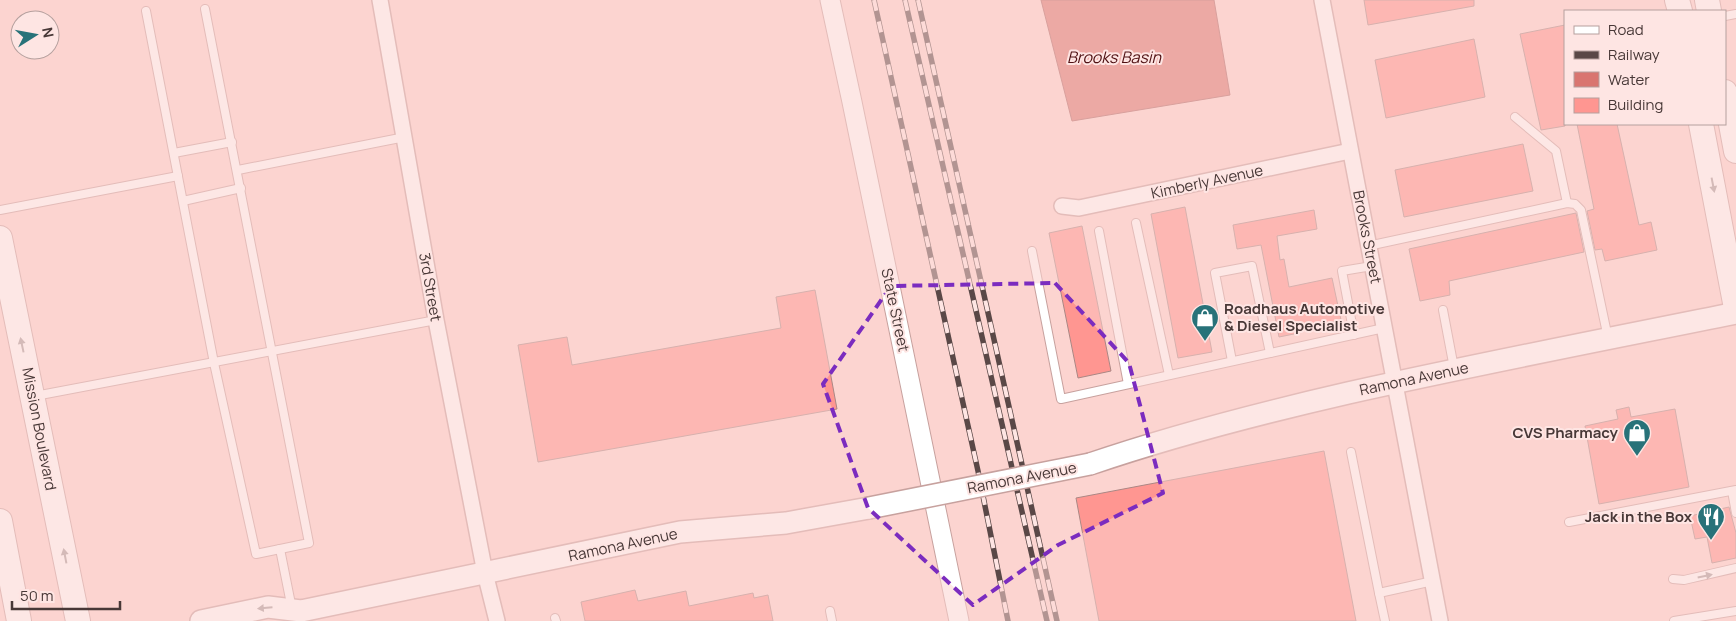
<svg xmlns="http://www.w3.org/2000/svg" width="1736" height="621" viewBox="0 0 1736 621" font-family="Manrope,sans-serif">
<rect width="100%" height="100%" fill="#fcd4d0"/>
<path fill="#d97570" stroke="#ae635f" d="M1041,0h173l16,95 -158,26z"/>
<g fill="#ff9691" stroke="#ab8784">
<path d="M1364,0h110v6l-106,19z"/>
<path d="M1565,25v101l-24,4 -21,-96z"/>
<path d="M1474,39l11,58 -99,21 -11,-58z"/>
<path d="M1577,124h40l22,101 12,-3 6,28 -52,11 -3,-12 -7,1 -8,-39 7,-2z"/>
<path d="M1523,144l10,47 -129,26 -9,-47z"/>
<path d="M1185,207l27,145 -34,6 -27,-144z"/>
<path d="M1314,210l3,19 -40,7 3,24 4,-1 5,28 43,-9 9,42 -43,9 1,4 -20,4 -18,-92 -24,4 -4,-24z"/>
<path d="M1576,213l8,39 -135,29 1,14 -30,6 -11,-52z"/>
<path d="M1082,226l29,145 -33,7 -29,-145z"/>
<path d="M815,290l22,119 -299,53 -20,-117 49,-8 5,28 209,-37 -5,-31z"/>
<path d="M1629,407l2,10 44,-8 14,78 -90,17 -14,-78 33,-7 -2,-9z"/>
<path d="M1324,451l32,170h-257l-23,-123z"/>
<path d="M1729,507l7,26v25l-24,5 -5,-26 -12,2 -5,-23z"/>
<path d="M635,590l3,11 48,-10 3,15 64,-13 1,5 14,-3 5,26h-188l-4,-19z"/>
</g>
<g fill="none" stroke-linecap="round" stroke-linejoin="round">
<defs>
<g id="service">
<path d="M146,11l68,352 42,191 53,-11 -104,-534"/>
<path d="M1725,16l11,-2"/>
<path d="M1515,117l41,34 11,52"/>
<path d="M174,153l58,-11"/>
<path d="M238,170l167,-33"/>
<path d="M183,201l58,-13"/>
<path d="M0,210l178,-34"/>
<path d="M1136,223l33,152"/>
<path d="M1099,231l29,153"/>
<path d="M1368,246l199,-43 8,1 6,6 27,128"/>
<path d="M1032,251l29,148 323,-71"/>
<path d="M1443,310l11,58"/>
<path d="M1354,335l-12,-64 30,-5"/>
<path d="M1232,361l-17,-88 37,-7 18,87"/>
<path d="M35,396l401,-76"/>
<path d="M1351,452l28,141"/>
<path d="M1732,491l4,22"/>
<path d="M1569,522l167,-32"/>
<path d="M280,549l12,60"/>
<path d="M1673,579l11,1 52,-12"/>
<path d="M830,611l2,10"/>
<path d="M555,618l1,3"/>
<path d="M1385,621l-6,-28 54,-12"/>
<path d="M1674,621l62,-10"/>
</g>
<g id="minor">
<path d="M380,0l56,320 49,253 12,48"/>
<path d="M1322,0l118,621"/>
<path d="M1062,206l17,2 271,-57"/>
</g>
<path id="tertiary" d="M830,0l22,102 107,519"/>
<g id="secondary">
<path d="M1090,464c85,-29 171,-51 258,-71 129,-29 259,-54 388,-80"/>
<path d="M201,621l67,-14 33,4 379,-79 106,-9 83,-15"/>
</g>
<g id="primary">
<path d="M1677,0l3,11"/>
<path d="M1707,0l2,11"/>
<path d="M1725,92l11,59"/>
<path d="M1701,124l35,184"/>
<path d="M0,238l78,383"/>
<path d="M0,521l19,100"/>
</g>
</defs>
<use href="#service" stroke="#c7a19e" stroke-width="10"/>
<use href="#minor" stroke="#c7a19e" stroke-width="18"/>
<use href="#tertiary" stroke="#c7a19e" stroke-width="21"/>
<use href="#secondary" stroke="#c7a19e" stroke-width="24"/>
<use href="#primary" stroke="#c7a19e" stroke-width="26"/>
<use href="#service" stroke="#fff" stroke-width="8"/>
<use href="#minor" stroke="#fff" stroke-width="15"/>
<use href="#tertiary" stroke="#fff" stroke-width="19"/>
<use href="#secondary" stroke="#fff" stroke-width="21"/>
<use href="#primary" stroke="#fff" stroke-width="24"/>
<defs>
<g id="rail">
<path d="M874,0l104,471 30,150"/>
<path d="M905,0l142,621"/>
<path d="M918,0l139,621"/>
</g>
</defs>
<use href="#rail" stroke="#5a4847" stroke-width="5.5"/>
<use href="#rail" stroke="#fee5e3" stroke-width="4" stroke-dasharray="11" stroke-linecap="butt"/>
<defs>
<path id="secondary-bridge" d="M869,508l221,-44"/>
</defs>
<use href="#secondary-bridge" stroke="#c7a19e" stroke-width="24" stroke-linecap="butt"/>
<use href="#secondary-bridge" stroke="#fff" stroke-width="21"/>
</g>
<defs><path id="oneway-solid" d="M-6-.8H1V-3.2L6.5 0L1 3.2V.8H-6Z" transform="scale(1.25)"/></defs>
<g fill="#a49c9b">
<use href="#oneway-solid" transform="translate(1713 185) rotate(79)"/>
<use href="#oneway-solid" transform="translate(22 345) rotate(-102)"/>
<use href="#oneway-solid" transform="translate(65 556) rotate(-101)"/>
<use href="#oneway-solid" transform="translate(1705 576) rotate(-12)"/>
<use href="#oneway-solid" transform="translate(265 608) rotate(175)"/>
</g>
<path d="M0 0H1736V621H0ZM1055,283l74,80 34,130 -105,52 -85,60 -105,-97 -45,-124 68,-98z" fill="#fcd4d0" fill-opacity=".55" fill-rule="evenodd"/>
<path fill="none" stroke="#7b2cbf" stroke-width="4" stroke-dasharray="10 6" stroke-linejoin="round" d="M1055,283l74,80 34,130 -105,52 -85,60 -105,-97 -45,-124 68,-98z"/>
<defs>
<symbol id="shop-pin" viewBox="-11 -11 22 30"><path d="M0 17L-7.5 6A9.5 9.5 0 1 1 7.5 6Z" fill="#287279" stroke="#fee5e3"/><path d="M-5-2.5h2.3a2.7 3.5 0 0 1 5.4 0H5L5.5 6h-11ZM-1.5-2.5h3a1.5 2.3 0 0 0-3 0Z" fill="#fff"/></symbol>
<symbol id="restaurant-pin" viewBox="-11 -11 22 30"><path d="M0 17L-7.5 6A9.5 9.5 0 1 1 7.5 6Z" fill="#287279" stroke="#fee5e3"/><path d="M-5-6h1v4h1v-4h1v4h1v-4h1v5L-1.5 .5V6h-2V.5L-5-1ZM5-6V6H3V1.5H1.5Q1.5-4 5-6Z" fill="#fff"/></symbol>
</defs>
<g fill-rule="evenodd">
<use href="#shop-pin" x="1189" y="302" width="32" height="43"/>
<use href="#shop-pin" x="1621" y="417" width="32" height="43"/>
<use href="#restaurant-pin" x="1695" y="501" width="32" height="43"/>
</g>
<g text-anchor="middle" stroke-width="4" stroke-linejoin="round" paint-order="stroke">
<g font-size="15" fill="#483837" stroke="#fee5e3">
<text transform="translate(1207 182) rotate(-12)" y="5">Kimberly Avenue</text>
<text transform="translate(1367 237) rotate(79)" y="5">Brooks Street</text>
<text transform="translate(430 287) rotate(80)" y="5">3rd Street</text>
<text transform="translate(895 310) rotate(78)" y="5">State Street</text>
<text transform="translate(1414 379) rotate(-12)" y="5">Ramona Avenue</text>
<text transform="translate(39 429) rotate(79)" y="5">Mission Boulevard</text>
<text transform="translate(1022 478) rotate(-11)" y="5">Ramona Avenue</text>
<text transform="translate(623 545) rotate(-12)" y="5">Ramona Avenue</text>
</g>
<g font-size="15" font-weight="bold" fill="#483837" stroke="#fee5e3" text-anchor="end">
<text x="1224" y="314" text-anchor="start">Roadhaus Automotive<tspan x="1224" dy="17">&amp; Diesel Specialist</tspan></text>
<text x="1618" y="438">CVS Pharmacy</text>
<text x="1692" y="522">Jack in the Box</text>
</g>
<g font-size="16" font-style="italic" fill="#4f1012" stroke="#fee5e3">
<text x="1114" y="63">Brooks Basin</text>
</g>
</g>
<rect x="1564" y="10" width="162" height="115" fill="#fee5e3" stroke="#b5a09e"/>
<rect x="1574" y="26" width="25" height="8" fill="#ffffff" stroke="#b5a09e"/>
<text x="1608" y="35" font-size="15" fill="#483837">Road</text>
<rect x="1574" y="51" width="25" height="8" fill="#5a4847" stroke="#b5a09e"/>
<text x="1608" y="60" font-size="15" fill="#483837">Railway</text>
<rect x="1574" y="72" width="25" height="15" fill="#d97570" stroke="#b5a09e"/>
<text x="1608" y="85" font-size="15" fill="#483837">Water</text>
<rect x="1574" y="98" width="25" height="15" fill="#ff9691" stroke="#b5a09e"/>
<text x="1608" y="110" font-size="15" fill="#483837">Building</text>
<g transform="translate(35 35) rotate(79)"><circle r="24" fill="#fee5e3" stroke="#b5a09e"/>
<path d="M0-4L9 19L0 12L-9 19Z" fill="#287279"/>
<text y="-8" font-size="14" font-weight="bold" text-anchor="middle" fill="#483837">N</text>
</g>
<path d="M12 601v8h108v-8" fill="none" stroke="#483837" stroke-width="2.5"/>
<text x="20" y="601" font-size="15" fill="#483837" stroke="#fee5e3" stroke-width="4" paint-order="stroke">50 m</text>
</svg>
